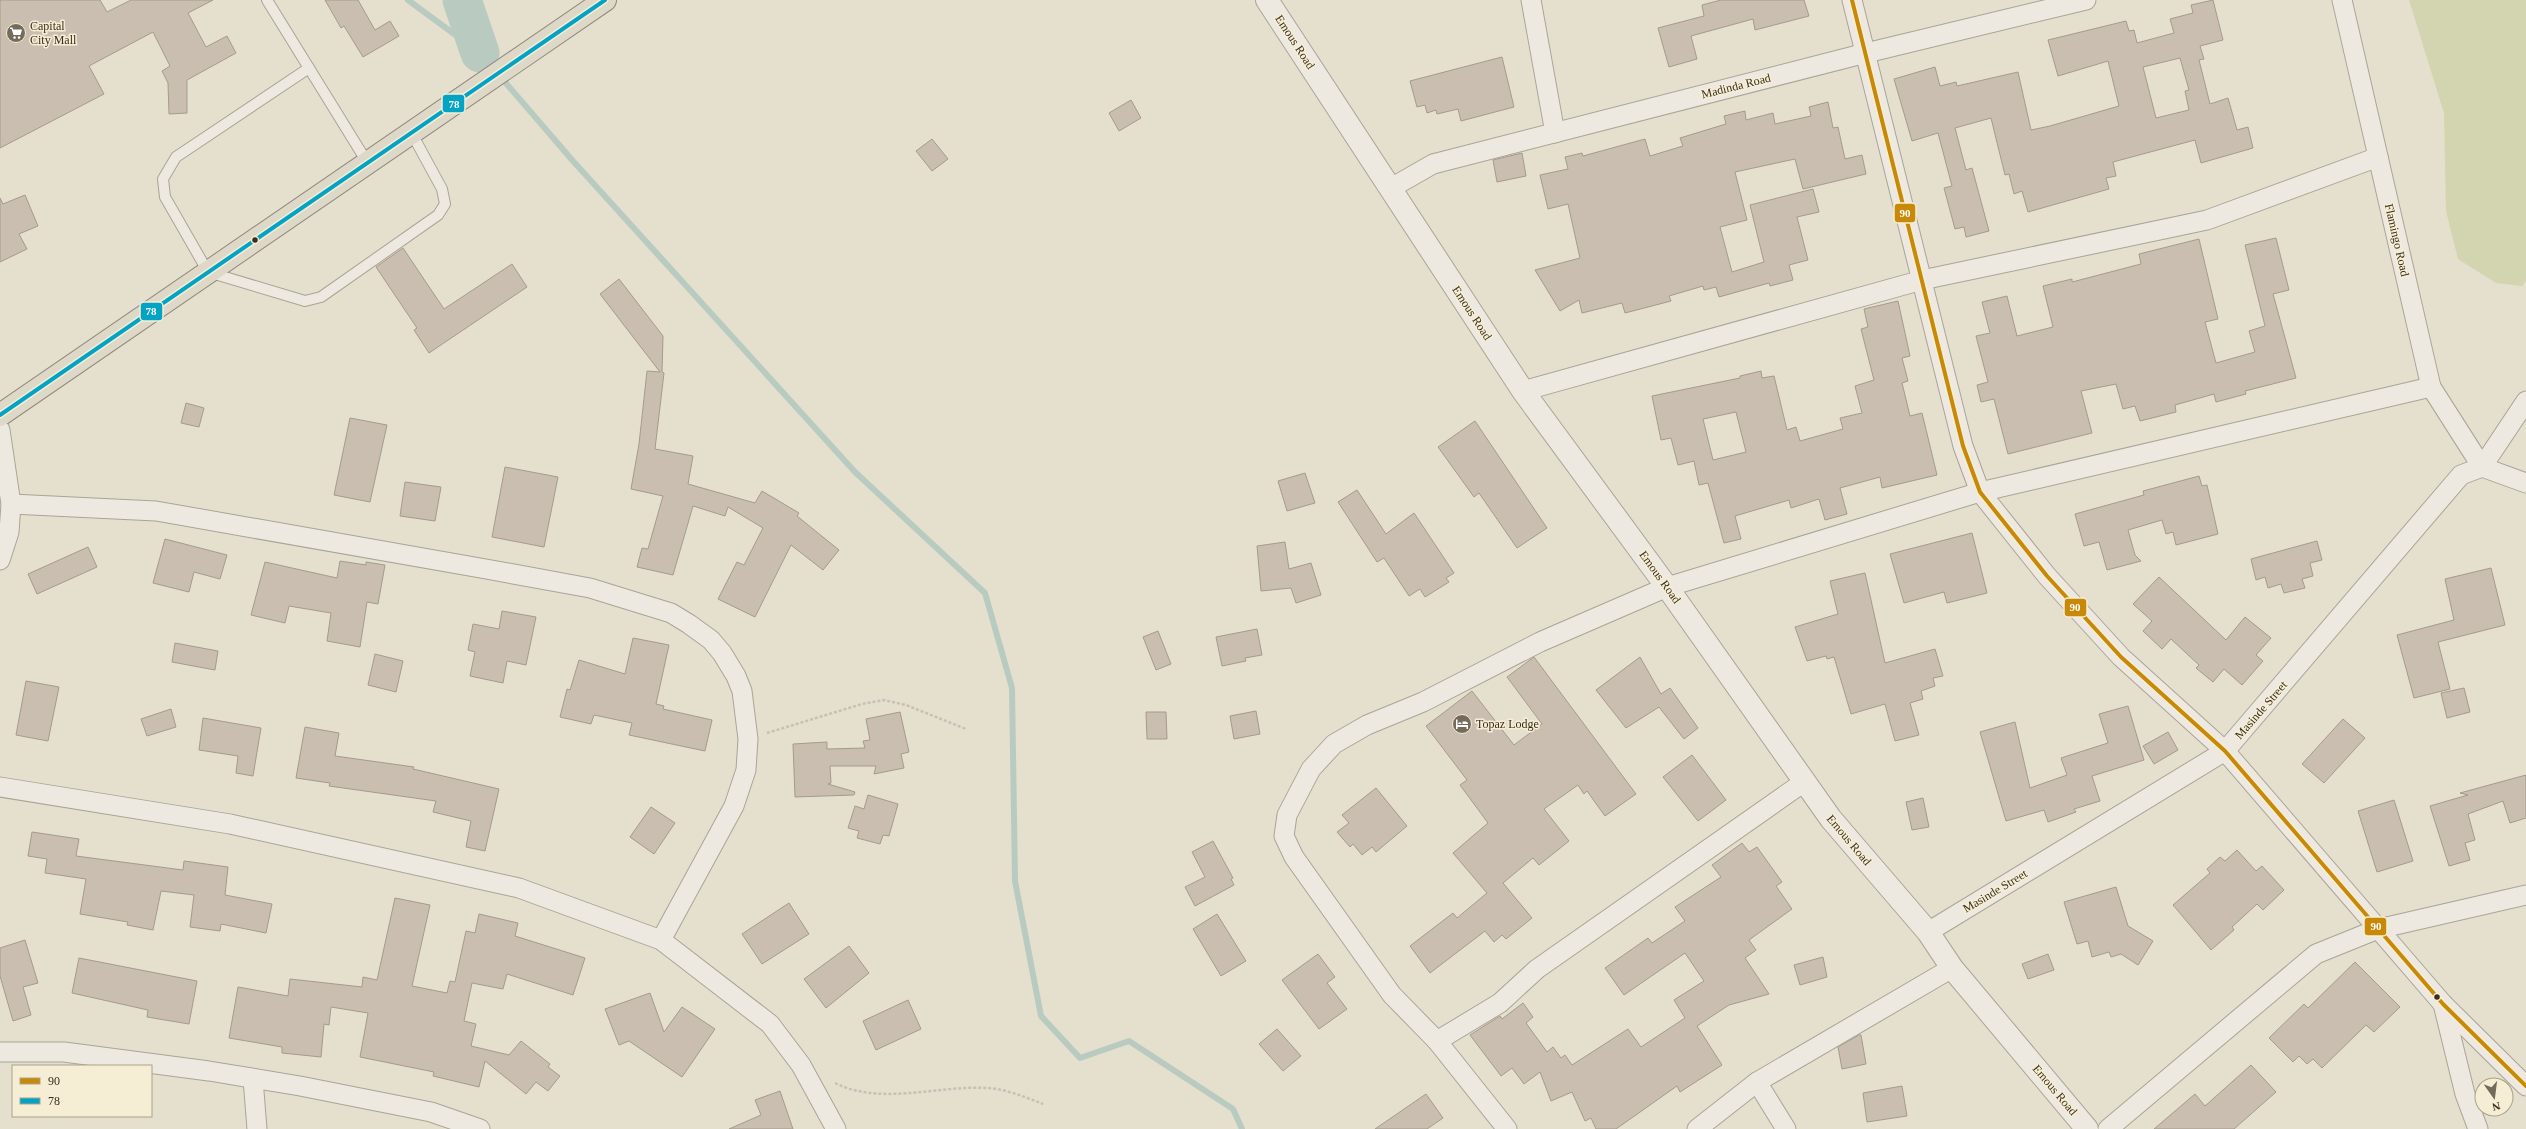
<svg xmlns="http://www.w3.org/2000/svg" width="2526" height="1129" viewBox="0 0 2526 1129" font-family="Georgia,serif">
<rect width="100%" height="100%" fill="#e5dfce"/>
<path fill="#d3d5b0" d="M2409,0h117v281l-4,5 -26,-3 -38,-24 -12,-48 -2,-98z"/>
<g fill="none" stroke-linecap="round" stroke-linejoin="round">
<path stroke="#b9cbc1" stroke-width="6" d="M408,0l72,53 93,108 282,311 130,121 27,95 3,193 26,135 39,42 49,-17 104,68 9,20"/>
<path stroke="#b9cbc1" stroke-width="39" d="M462,0l18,53"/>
</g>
<g fill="#c9beaf" stroke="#a59b8d" fill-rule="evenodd">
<path d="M0,0h100l7,12 24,-12h82l-25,13 18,34 21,-11 9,17 -49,27v33l-18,1 -1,-31 -6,-12 8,-5 -17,-34 -64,34 15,28 -104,54z"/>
<path d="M325,0h33l17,30 15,-9 9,15 -36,21 -19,-31 -3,2z"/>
<path d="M1721,0h83l5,16 -54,14 -2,-11 -62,17 6,23 -28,8 -11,-39 46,-12 -2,-11z"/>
<path d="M2213,0l10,40 -23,6 4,13 -5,1 11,44 18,-6 9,32 11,-3 5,21 -52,15 -6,-23 -82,22 3,14 -10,2 3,11 -81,23 -6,-21 -8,3 -5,-20 -4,1 -14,-57 -36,10 11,42 6,-2 17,63 -23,6 -2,-10 -9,2 -11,-41 8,-2 -14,-53 -26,8 -18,-62 41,-12 5,19 16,-4 1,4 61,-14 13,58 19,-4 69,-20 -11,-45 -50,15 -10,-36 78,-19 3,10 5,-1 3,13 37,-10 -4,-14 23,-6 -2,-8zM2180,58l9,32 -4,1 4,19 -33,8 -13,-51z"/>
<path d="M1502,57l12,50 -53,14 -3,-12 -21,5 -1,-4 -9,3 -2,-8 -8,2 -7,-26z"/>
<path d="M1131,100l10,18 -22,13 -10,-18z"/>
<path d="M1828,102l5,26 5,-1 7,32 17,-4 4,19 -63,15 -8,-30 -60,13 12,48 -27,7 12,45 32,-10 -14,-57 63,-16 6,23 -22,5 11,43 -19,5 4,15 -23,6 -1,-3 -50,14 -3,-10 -12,3 -1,-4 -34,10 2,5 -46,12 -3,-10 -40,10 -3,-13 -19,11 -25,-41 45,-12 -12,-54 -20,5 -8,-34 28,-6 -3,-12 17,-4 1,3 62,-17 5,17 33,-10 -3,-8 46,-14 -2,-8 21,-5 1,9 27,-7 2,11 36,-8 -2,-9z"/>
<path d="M932,139l16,20 -16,12 -16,-20z"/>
<path d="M1522,153l4,23 -29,6 -4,-22z"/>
<path d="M25,195l13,31 -19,8 8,15 -27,13v-64l3,6z"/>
<path d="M2276,238l13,52 -16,4 23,84 -51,13 1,3 -30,8 -2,-8 -39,11 1,7 -36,9 -5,-15 -12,3 -7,-25 -35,7 11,42 -84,21 -14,-55 -13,3 -4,-17 11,-3 -12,-46 14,-3 -8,-31 25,-6 10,40 36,-9 -10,-41 29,-7v3l69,-18 -2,-10 60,-15 19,80 -13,3 11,41 39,-11 -6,-21 16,-5 -20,-81z"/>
<path d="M403,248l41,61 68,-45 15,23 -98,66 -15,-23 3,-2 -41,-61z"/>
<path d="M619,279l44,57 -1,36 2,1 -9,76 38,7 -5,28 67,19 7,-12 37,22 -2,3 42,34 -16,20 -32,-25 -36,72 -37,-18 19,-37 7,3 19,-37 -35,-21 -3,9 -32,-10 -20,69 -36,-8 5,-19 6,1 15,-53 -32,-7 8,-45 8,-73 13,1 -60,-78z"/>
<path d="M1898,301l12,55 -8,2 6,23 -6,2 8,33 12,-3 15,62 -55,13 -2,-11 -40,11 7,26 -22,6 -6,-21 -28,9 -2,-8 -54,16 6,23 -17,4 -16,-60 -9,2 -5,-24 -16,4 -7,-27 -10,2 -9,-44 88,-18v-2l21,-5 1,7 12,-2 13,54 9,-3 4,14 43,-12 -3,-11 22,-5 -7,-27 19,-6 -13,-51 7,-2 -4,-18zM1736,412l10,40 -33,8 -10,-41z"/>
<path d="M186,403l18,5 -5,19 -18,-4z"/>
<path d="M350,418l37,7 -17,77 -36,-7z"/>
<path d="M1475,421l72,107 -30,20 -38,-55 -5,4 -36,-50z"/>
<path d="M505,467l53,10 -14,70 -52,-10z"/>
<path d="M1305,473l10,30 -28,8 -9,-30z"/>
<path d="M2199,476l3,10 5,-1 11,49 -42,11 -3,-13 -7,2 -4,-14 -34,10 7,25 6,6 -34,9 -8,-28 -15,4 -9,-32 69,-19 -1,-4z"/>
<path d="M405,482l36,5 -6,34 -35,-5z"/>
<path d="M1357,490l29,44 28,-21 40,60 -8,5 3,4 -24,15 -5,-8 -11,7 -25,-38 -7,4 -39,-60z"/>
<path d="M1972,533l15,60 -40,10 -3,-11 -40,11 -14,-49z"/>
<path d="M165,539l62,16 -7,24 -26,-7 -5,20 -36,-9z"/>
<path d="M2317,541l5,19 -12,3 3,13 -11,3 3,9 -21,5 -3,-9 -13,4 -3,-11 -9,3 -5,-21z"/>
<path d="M1285,542l4,27 22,-6 10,32 -25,8 -5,-15 -30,3 -4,-45z"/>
<path d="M88,547l9,20 -60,27 -9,-20z"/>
<path d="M340,561l26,4v-3l19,3 -7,39 -11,-2 -7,45 -33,-6 4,-28 -42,-7 -4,17 -34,-8 14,-53 72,16z"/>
<path d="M2491,568l14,57 -67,17 12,47 -36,9 -17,-63 57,-15 -9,-41z"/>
<path d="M1865,573l20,90 50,-14 8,27 -10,2 2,8 -14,5 2,8 -13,4 9,32 -24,6 -10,-37 -34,10 -17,-57 -7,2 -1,-3 -19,5 -12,-34 43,-13 -8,-33z"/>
<path d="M2159,577l67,63 19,-23 26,21 -15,17 7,6 -21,24 -18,-16 -11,13 -17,-14 3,-3 -28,-26 -9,10 -19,-18 9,-10 -19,-17z"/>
<path d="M502,611l34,6 -10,48 -19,-4 -4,22 -33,-7 5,-24 -7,-2 5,-26 26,5z"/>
<path d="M1257,629l5,26 -17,3 1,3 -24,5 -6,-29z"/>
<path d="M1158,631l13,33 -15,6 -13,-33z"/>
<path d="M633,638l36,7 -13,59 8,2 -1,3 49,11 -7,31 -76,-16 3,-12 -38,-8 -3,9 -31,-7 7,-28 3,1 9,-30 46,14z"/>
<path d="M175,643l43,8 -3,19 -43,-8z"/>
<path d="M375,654l28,7 -7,31 -28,-7z"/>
<path d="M1534,657l102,137 -31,22 -18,-25 -3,3 -6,-9 -34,24 25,32 -30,24 -6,-7 -30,25 29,35 -26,21 -4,-4 -8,7 -9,-11 -55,42 -20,-27 43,-33 4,5 30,-25 -34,-40 35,-30 -28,-38 7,-5 -41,-54 46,-35 42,54 28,-21 -35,-47z"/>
<path d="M1640,657l21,37 9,-6 28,40 -14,11 -25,-32 -33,21 -30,-38z"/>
<path d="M26,681l33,6 -11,54 -32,-6z"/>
<path d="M2464,688l6,24 -23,6 -6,-25z"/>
<path d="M2128,706l16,54 -52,16 8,25 -26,8 2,3 -28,10 -4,-12 -38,11 -26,-89 35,-10 15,66 37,-13 -6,-17 47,-15 -9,-29z"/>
<path d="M171,709l5,18 -29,9 -6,-17z"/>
<path d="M1256,711l4,23 -26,5 -4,-23z"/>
<path d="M900,712l9,40 -8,2 3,14 -30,6 2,-8h-46l1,17 -3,1 27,8 -1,3 -59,2 -2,-53 34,-2v7l38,-1 -2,-7 7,-1 -4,-21z"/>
<path d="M1146,712h20l1,27h-20z"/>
<path d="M203,718l58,10 -8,48 -17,-3 2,-17 -39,-6z"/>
<path d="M2343,719l22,19 -41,45 -22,-19z"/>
<path d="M305,727l34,6 -4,23 79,11 -1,2 86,20 -14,62 -19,-4 5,-26 -38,-9 3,-11 -107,-15 1,-3 -34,-5z"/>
<path d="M2168,732l10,18 -24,14 -11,-18z"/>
<path d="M1692,755l34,45 -28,21 -35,-44z"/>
<path d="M2526,775v43l-16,5 -7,-22 -35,13 7,26 -10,3 5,17 -21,6 -19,-60 38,-11 -8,-2z"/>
<path d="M1376,788l31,38 -31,26 -4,-5 -10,8 -9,-11 -3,3 -13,-15 12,-9 -7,-8z"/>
<path d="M868,795l30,9 -9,32 -6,-1 -3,9 -23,-6 2,-7 -11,-3 7,-22 9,3z"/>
<path d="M1923,798l6,29 -17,3 -6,-28z"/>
<path d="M2394,800l19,61 -36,11 -19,-61z"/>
<path d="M651,807l24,16 -21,31 -24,-17z"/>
<path d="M32,832l47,7 -3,17 107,14 1,-9 44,6 -3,28 47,9 -6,29 -45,-9 -1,7 -30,-4 4,-32 -33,-4 -8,39 -26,-5 1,-3 -48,-8 6,-35 -41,-6 2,-14 -19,-3z"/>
<path d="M1213,841l20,37 -2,1 3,6 -39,21 -10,-19 20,-10 -13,-25z"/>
<path d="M1742,843l7,9 8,-5 25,35 -6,4 16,23 -43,31 7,10 -11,8 24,36 -40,11 -32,21 25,39 -42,27 -3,-6 -61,43h-20l-5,-11 -6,3 -13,-29 -21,9 -11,-29 -16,12 -12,-16 -11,8 -31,-41 30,-19 2,3 21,-16 10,14 -7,6 21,29 6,-5 8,11 4,-3 7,10 56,-36 13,18 44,-29 -11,-18 30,-19 -19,-28 -61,42 -19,-27 43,-30 4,5 33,-22 -10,-14 46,-30 -9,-12z"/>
<path d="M2237,850l19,21 6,-5 22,24 -21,20 -6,-6 -25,23 2,3 -23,20 -38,-45 37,-32 -3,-4 13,-12 5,4z"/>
<path d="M2116,887l12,39 25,15 -15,24 -17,-11 -10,3 -2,-5 -17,5 -4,-16 -11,3 -13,-42z"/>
<path d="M395,898l35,7 -18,81 35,7 3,-12 5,1 11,-51 9,2 4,-19 39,9 -3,13 70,22 -12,37 -66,-21 -4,15 -31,-6 -8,38 12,3 -5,22 38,9 12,-14 29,23 -2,3 12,9 -12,15 -12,-9 -10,12 -41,-33 -6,26 -46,-11 1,-4 -74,-15 8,-44 -37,-6 -2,18 -5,-1 -3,33 -39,-4v-6l-53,-9 9,-51 50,9 2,-17 72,8 1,-10 14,3z"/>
<path d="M789,903l20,31 -47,30 -20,-30z"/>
<path d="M1217,914l29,47 -25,15 -28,-47z"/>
<path d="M25,940l13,43 -15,4 8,28 -18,6 -13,-45v-28z"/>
<path d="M849,946l20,27 -43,35 -22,-29z"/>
<path d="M1318,954l17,23 -8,6 20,26 -28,20 -37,-49z"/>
<path d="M2048,954l6,16 -26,9 -6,-15z"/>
<path d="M1823,957l4,20 -27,8 -6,-20z"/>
<path d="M79,958l118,23 -8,43 -42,-7 1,-7 -76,-17z"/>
<path d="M2355,962l45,45 -26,25 -8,-7 -44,43 -9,-9 -6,5 -8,-8 -6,6 -24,-24 35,-34 4,4z"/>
<path d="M650,993l14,39 18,-25 33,22 -33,48 -53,-36 -10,4 -14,-36z"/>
<path d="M908,1000l13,29 -45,21 -13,-29z"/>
<path d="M1277,1029l24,27 -18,15 -24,-27z"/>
<path d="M1859,1035h2l5,29 -24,5 -4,-22z"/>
<path d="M2251,1065l25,27 -42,37h-80l41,-35 10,12z"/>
<path d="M1902,1086l5,30 -40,6 -4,-29z"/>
<path d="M780,1091l13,38h-64l32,-14 -6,-15z"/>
<path d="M1426,1094l17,24 -16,11h-52z"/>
</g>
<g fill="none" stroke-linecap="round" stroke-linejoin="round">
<defs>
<g id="service">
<path d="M267,0l100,162"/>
<path d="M309,68l-133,89 -13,22 2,18 43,75 97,29 16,-4 117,-82 7,-11 -3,-15 -31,-57"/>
</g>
<g id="minor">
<path d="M1531,0l24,133"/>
<path d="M1852,0l111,446 17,46 67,84 74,81 104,94 218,253 83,82"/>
<path d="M2342,0l89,387 51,80 44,-66"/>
<path d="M1391,188l42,-24 433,-111 220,-53"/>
<path d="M1523,391l399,-111 285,-60 171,-63"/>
<path d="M0,430l11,74 -2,28 -9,28"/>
<path d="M11,504l145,7 330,58 104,19 81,25 18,11 22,16 11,13 14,23 6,15 6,48 -2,31 -12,36 -73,134"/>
<path d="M0,787l230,37 289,64 142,52 109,84 31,41 35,64"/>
<path d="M1928,932l297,-181 236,-276 21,-8 44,16"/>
<path d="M2443,1004l22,90 13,35"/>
<path d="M1437,1041l63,-38 37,-34 267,-187"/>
<path d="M0,1052h64l145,19 91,15 131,26 49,17"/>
<path d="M253,1079l4,50"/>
<path d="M1757,1082l29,47"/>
<path d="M1507,1129l-70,-88 -45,-46 -98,-138 -10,-21 3,-21 24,-46 23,-25 33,-19 56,-23 117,-60 127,-55 313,-95 451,-105"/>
<path d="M1697,1129l60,-47 195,-114"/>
<path d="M2108,1129l208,-175 62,-25 148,-34"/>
</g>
<path id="tertiary" d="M1267,0l256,391 144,196 164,232 97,113 24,36 135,161"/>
<path id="trunk" d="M0,415l605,-415"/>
</defs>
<use href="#service" stroke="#aaa497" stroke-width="12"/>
<use href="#minor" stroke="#aaa497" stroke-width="21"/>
<use href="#tertiary" stroke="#aaa497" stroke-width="24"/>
<use href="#trunk" stroke="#90897e" stroke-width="24"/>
<g stroke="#c6c1b7" stroke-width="2.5" stroke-dasharray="3 2" stroke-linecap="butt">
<path d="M767,733l95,-29 22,-4 22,5 60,24"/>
<path d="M835,1083c46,23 103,2 152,5 19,1 38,9 56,16"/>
</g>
<use href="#service" stroke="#ede9e0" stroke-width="10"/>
<use href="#minor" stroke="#ede9e0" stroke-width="19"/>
<use href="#tertiary" stroke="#ede9e0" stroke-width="22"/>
<use href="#trunk" stroke="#ded8c8" stroke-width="22"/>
<defs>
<path id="bus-1" d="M1852,0l111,446 17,46 67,84 74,81 104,94 218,253 83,82"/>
<path id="bus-2" d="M0,415l605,-415"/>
</defs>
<use href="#bus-1" stroke="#f6eed4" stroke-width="7"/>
<use href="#bus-2" stroke="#f6eed4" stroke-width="7"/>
<use href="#bus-1" stroke="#c88808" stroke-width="4"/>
<use href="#bus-2" stroke="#03a3c5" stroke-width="4"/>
</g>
<defs>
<symbol id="supermarket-disc" viewBox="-11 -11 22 22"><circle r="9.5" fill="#756b5c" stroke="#f6eed4"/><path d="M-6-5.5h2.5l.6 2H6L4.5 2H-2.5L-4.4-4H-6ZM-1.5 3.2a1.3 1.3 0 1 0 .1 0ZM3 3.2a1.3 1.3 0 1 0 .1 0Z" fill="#fff"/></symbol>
<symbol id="hotel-disc" viewBox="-11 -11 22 22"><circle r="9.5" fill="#756b5c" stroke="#f6eed4"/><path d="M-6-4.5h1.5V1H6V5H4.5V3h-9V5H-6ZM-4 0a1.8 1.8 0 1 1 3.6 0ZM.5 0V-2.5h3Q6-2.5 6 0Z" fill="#fff"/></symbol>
</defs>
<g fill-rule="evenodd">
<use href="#supermarket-disc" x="5" y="22" width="22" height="22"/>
<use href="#hotel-disc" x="1451" y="713" width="22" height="22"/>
</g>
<g fill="#392d1e" stroke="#f6eed4" stroke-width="1.5">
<circle cx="255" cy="240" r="3.5"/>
<circle cx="2437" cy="997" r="3.5"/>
</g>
<g text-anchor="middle" stroke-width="3" stroke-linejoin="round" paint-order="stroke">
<g font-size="12" fill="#392d1e" stroke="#f6eed4" text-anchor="start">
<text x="30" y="30">Capital<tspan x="30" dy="14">City Mall</tspan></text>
<text x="1476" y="728">Topaz Lodge</text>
</g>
<g font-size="12" fill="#392d1e" stroke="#f6eed4">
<text transform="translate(1295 42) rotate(57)" y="4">Emous Road</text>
<text transform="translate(1736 86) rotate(-14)" y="4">Madinda Road</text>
<text transform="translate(2397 240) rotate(77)" y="4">Flamingo Road</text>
<text transform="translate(1472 313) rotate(57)" y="4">Emous Road</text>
<text transform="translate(1660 577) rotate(54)" y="4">Emous Road</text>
<text transform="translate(2261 710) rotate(-49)" y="4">Masinde Street</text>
<text transform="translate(1849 840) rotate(50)" y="4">Emous Road</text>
<text transform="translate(1995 891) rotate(-31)" y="4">Masinde Street</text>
<text transform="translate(2055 1090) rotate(50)" y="4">Emous Road</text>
</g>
</g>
<g stroke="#f6eed4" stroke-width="1.5">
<rect x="442" y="94" width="23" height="19" rx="4" fill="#03a3c5"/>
<rect x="1894" y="203" width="22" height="20" rx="4" fill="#c88808"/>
<rect x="140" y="302" width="23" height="19" rx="4" fill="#03a3c5"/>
<rect x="2064" y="598" width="23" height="19" rx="4" fill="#c88808"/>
<rect x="2364" y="917" width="23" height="19" rx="4" fill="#c88808"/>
</g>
<g font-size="11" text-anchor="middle" font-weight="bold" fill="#fff">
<text x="454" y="108">78</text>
<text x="1905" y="217">90</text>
<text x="151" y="315">78</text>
<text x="2075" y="611">90</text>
<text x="2376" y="930">90</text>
</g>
<rect x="12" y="1065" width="140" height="52" fill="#f6eed4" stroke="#aaa18b"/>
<rect x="20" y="1078" width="20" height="6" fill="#c88808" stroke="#aaa18b"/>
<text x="48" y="1085" font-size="12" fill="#392d1e">90</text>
<rect x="20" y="1098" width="20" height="6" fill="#03a3c5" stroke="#aaa18b"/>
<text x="48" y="1105" font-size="12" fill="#392d1e">78</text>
<g transform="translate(2494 1097) rotate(166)"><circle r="19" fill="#f6eed4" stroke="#aaa18b"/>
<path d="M0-3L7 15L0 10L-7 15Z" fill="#756b5c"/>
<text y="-6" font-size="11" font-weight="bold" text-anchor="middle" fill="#392d1e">N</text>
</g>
</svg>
